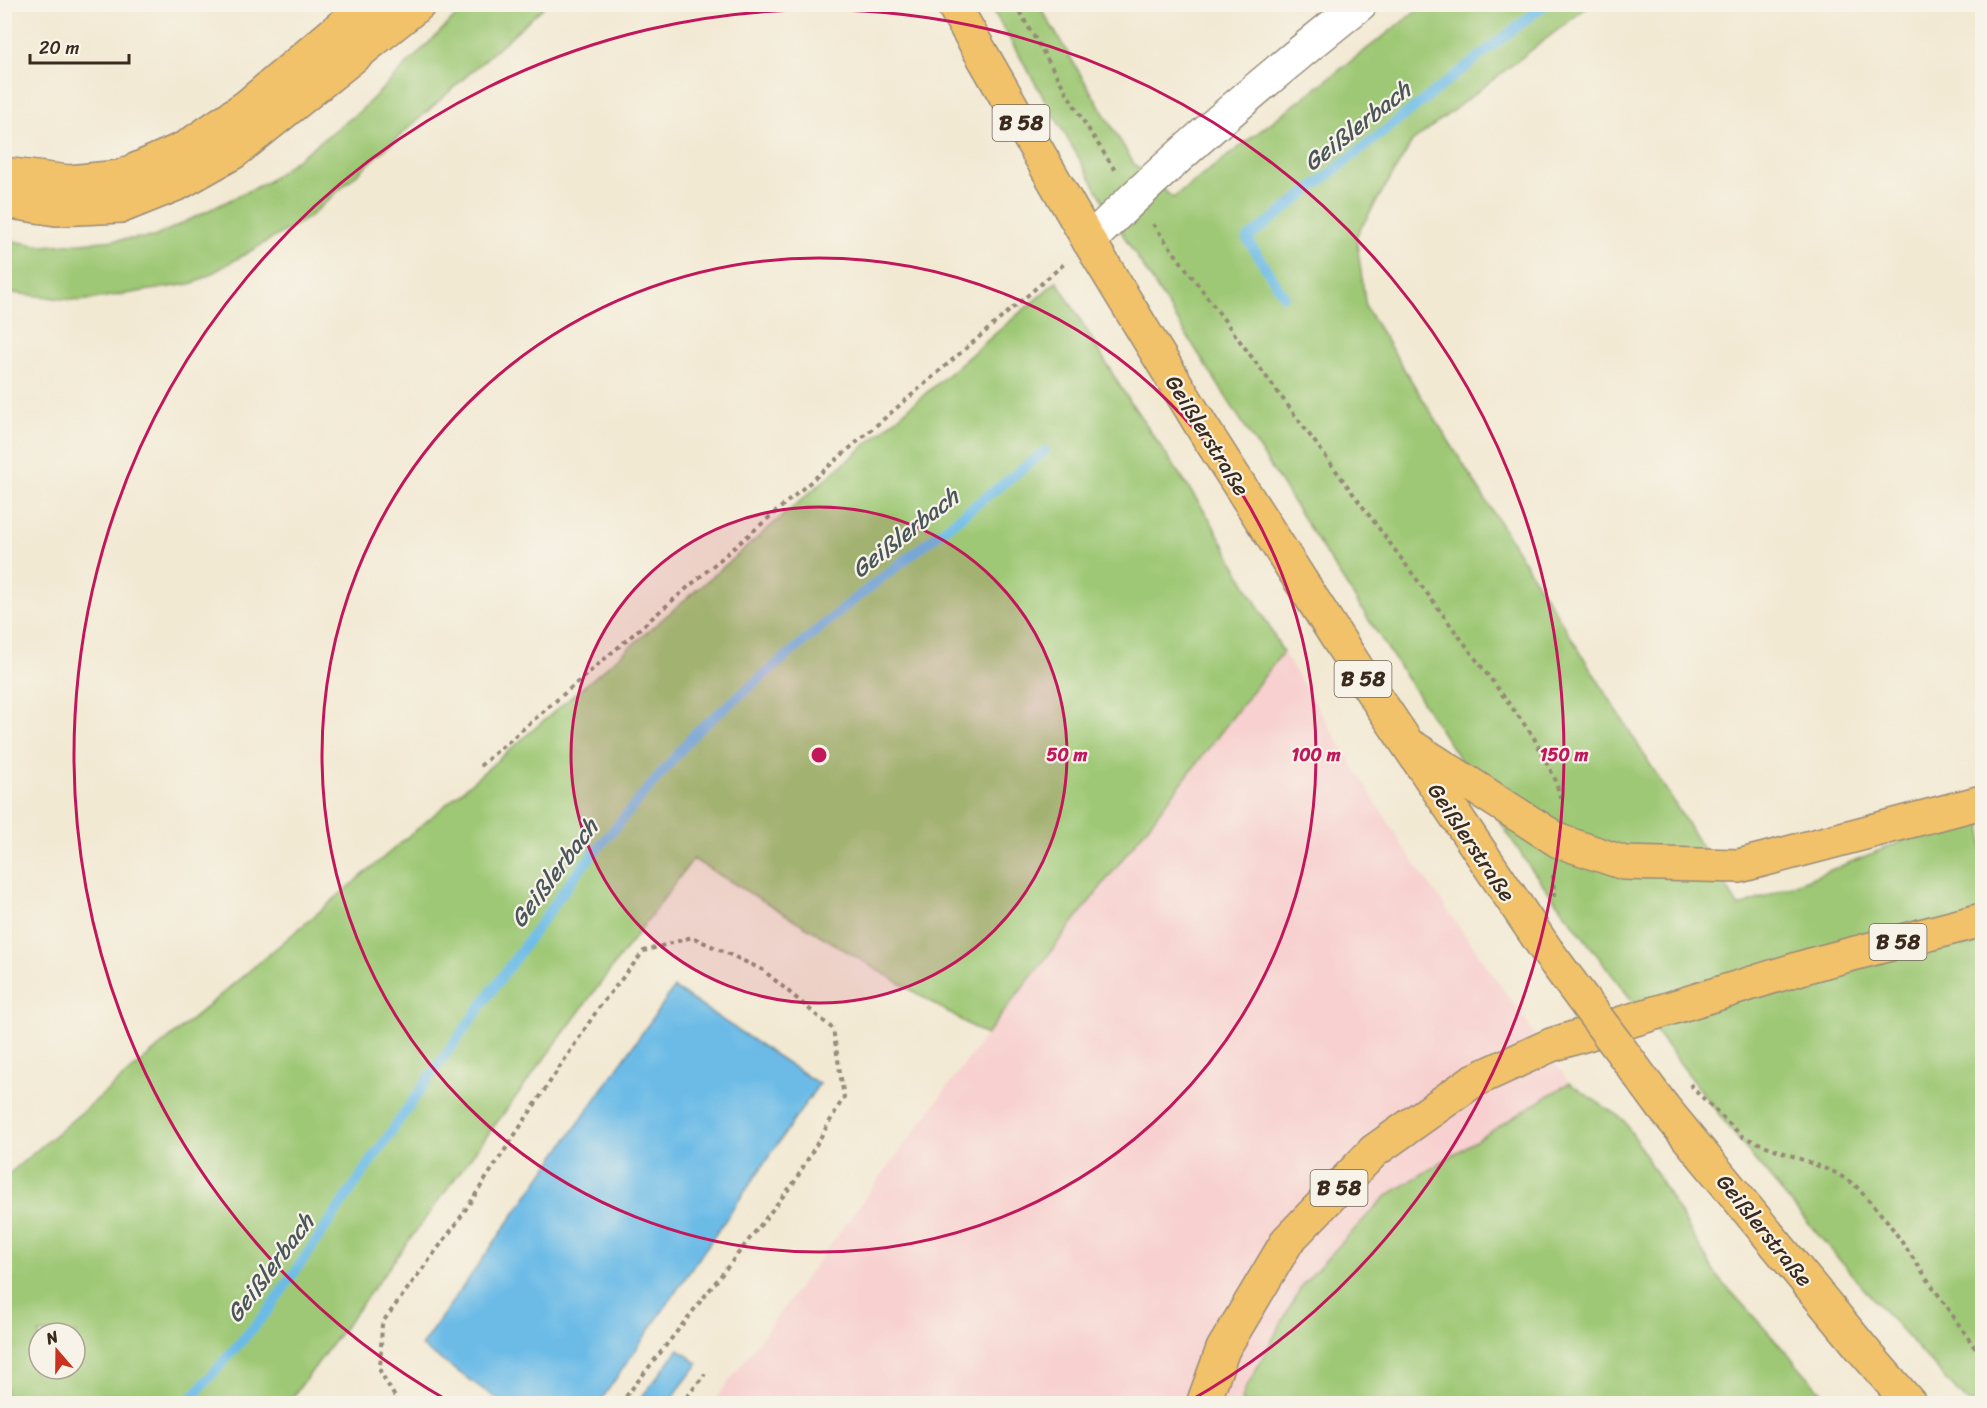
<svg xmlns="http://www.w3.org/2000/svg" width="1987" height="1408" viewBox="0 0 1987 1408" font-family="Sriracha,sans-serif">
<rect width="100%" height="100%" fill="#f7f3e8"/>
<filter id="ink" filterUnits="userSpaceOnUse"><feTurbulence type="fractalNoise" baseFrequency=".0167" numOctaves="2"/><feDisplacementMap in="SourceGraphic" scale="12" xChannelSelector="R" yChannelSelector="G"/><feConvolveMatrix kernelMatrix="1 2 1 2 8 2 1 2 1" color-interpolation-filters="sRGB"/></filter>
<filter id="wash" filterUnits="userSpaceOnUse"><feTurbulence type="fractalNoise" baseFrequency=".008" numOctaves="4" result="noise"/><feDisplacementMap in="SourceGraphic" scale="24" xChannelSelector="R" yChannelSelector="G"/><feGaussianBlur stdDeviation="1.35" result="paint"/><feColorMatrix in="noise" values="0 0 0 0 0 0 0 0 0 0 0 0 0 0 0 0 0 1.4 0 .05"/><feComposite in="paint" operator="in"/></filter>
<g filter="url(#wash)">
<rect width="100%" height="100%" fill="#f2e9d3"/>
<path fill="#f7d0cf" d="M1283,652l123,199 163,232 -184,114 -83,88 -57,105 -4,13 -529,1 274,-369z"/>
<g fill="#9ec875" stroke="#6c794a" stroke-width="1.5" fill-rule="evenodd">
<path d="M467,5h79l-238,213 -113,65 -115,18 -75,-9v-52l38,6 111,-9 113,-55 92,-70z"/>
<path d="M990,5h49l95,159 39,34 251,-193h166l-178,137 -56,94 10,72 373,599 243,-98v594h-14l-103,-113 -117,-138 -219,-286 -203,-312 -198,-311z"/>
<path d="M1057,281l64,107 88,130 74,134 -297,383 -293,-176 -405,544h-283v-226l424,-358zM39,1333h36v36h-36z"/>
<path d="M1569,1083l55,37 93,156 115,127h-591l4,-13 57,-105 83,-88z"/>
</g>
<g fill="#6cbbe7" stroke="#547282" stroke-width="1.5">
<path d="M674,988l145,96 -220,319h-96l-82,-57z"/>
<path d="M679,1349l19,15 -30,39h-31z"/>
</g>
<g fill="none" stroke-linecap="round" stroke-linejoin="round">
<g stroke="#6cbbe7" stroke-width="10">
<path d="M1284,296l-37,-57 299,-235"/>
<path d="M186,1404l81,-92 149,-216 160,-222 120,-142 155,-130 194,-151"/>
</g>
</g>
</g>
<g filter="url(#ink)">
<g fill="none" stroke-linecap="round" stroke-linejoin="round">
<defs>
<path id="minor" d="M1089,241c85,-84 177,-162 271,-237"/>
<g id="major">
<path d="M953,4l136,237 115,189 159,248 184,273"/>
<path d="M1414,748l145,93 65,22 115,3 243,-64"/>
<path d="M1663,1107l201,244 46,53"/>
<path d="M1203,1404l20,-55 65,-109 86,-89 99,-70 78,-36 263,-81 168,-44"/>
</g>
<g id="highway">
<path d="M4,174l65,8 51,-5 67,-30 59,-40 122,-103"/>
<path d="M4,201l52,8 66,-3 57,-23 55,-31 185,-148"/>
</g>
</defs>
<use href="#minor" stroke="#968a78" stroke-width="36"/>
<use href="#major" stroke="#968a78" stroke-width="36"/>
<use href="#highway" stroke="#968a78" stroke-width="36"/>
<g stroke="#968a78" stroke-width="4" stroke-dasharray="4.5 4.5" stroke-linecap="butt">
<path d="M1015,4l69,118 32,50"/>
<path d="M1153,224l380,512 23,45 5,21"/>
<path d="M480,766l584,-502"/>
<path d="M1553,875l1,22"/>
<path d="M1702,1097l41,40 91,35 20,12 34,38 94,136"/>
<path d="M399,1404l-19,-33 2,-48 74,-99 144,-218 44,-55 48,-14 71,33 70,59 11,68 -49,84 -175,223"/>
<path d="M681,1404l24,-30"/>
</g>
<use href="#minor" stroke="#fff" stroke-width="33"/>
<use href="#major" stroke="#f2c26a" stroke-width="33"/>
<use href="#highway" stroke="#f2c26a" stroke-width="33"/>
<defs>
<path id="major-bridge" d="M1547,951l116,156"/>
</defs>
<use href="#major-bridge" stroke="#968a78" stroke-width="36" stroke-linecap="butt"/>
<path stroke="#968a78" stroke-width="4" stroke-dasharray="4.5 4.5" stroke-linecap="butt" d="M1690,1084l9,11"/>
<use href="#major-bridge" stroke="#f2c26a" stroke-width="33"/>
</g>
</g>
<circle cx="819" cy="755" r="248" fill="#c2185b" fill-opacity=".12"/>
<g fill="none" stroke="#c2185b" stroke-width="3">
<circle cx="819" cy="755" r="248"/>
<circle cx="819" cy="755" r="497"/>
<path d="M452 1403A745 745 0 1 1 1186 1403"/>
</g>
<g text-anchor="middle" stroke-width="4.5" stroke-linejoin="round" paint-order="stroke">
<g fill="#f7f3e8" stroke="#73665b" stroke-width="1.5">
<rect x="992.5" y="105" width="57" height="36" rx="4.5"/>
<rect x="1334.5" y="661" width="57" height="36" rx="4.5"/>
<rect x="1869.5" y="924" width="57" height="36" rx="4.5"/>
<rect x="1310.5" y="1170" width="57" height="36" rx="4.5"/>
</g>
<g font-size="21" font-weight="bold" fill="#3b2a1e">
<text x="1021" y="130">B 58</text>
<text x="1363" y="686">B 58</text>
<text x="1898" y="949">B 58</text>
<text x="1339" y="1195">B 58</text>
</g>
<g font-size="22" fill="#3b2a1e" stroke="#f7f3e8">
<text transform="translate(1208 435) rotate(58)" y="8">Geißlerstraße</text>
<text transform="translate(1472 842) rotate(56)" y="8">Geißlerstraße</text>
<text transform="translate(1765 1230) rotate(51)" y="8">Geißlerstraße</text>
</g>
<g font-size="24" font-style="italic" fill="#4a565a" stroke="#f7f3e8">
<text transform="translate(1357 126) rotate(-38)" y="8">Geißlerbach</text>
<text transform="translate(905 533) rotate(-38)" y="8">Geißlerbach</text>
<text transform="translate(554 873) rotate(-53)" y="8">Geißlerbach</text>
<text transform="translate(270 1268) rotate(-53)" y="8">Geißlerbach</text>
</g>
</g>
<circle cx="819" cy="755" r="9" fill="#c2185b" stroke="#f7f3e8" stroke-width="3"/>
<g font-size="18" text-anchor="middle" font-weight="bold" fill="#c2185b" stroke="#f7f3e8" stroke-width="4.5" stroke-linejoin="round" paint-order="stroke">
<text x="1067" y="761">50 m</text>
<text x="1316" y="761">100 m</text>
<text x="1564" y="761">150 m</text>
</g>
<rect width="1987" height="1408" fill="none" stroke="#f7f3e8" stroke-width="24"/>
<g transform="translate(57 1351) rotate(340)"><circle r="28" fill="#f7f3e8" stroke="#aca397" stroke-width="1.5"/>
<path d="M0-4.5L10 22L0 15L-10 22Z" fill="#c8321e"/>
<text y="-9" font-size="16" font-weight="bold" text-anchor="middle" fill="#3b2a1e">N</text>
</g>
<path d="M30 54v9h99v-9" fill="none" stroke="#3b2a1e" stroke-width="3"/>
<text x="39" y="54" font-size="18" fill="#3b2a1e" stroke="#f7f3e8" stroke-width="4.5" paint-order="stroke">20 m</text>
</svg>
